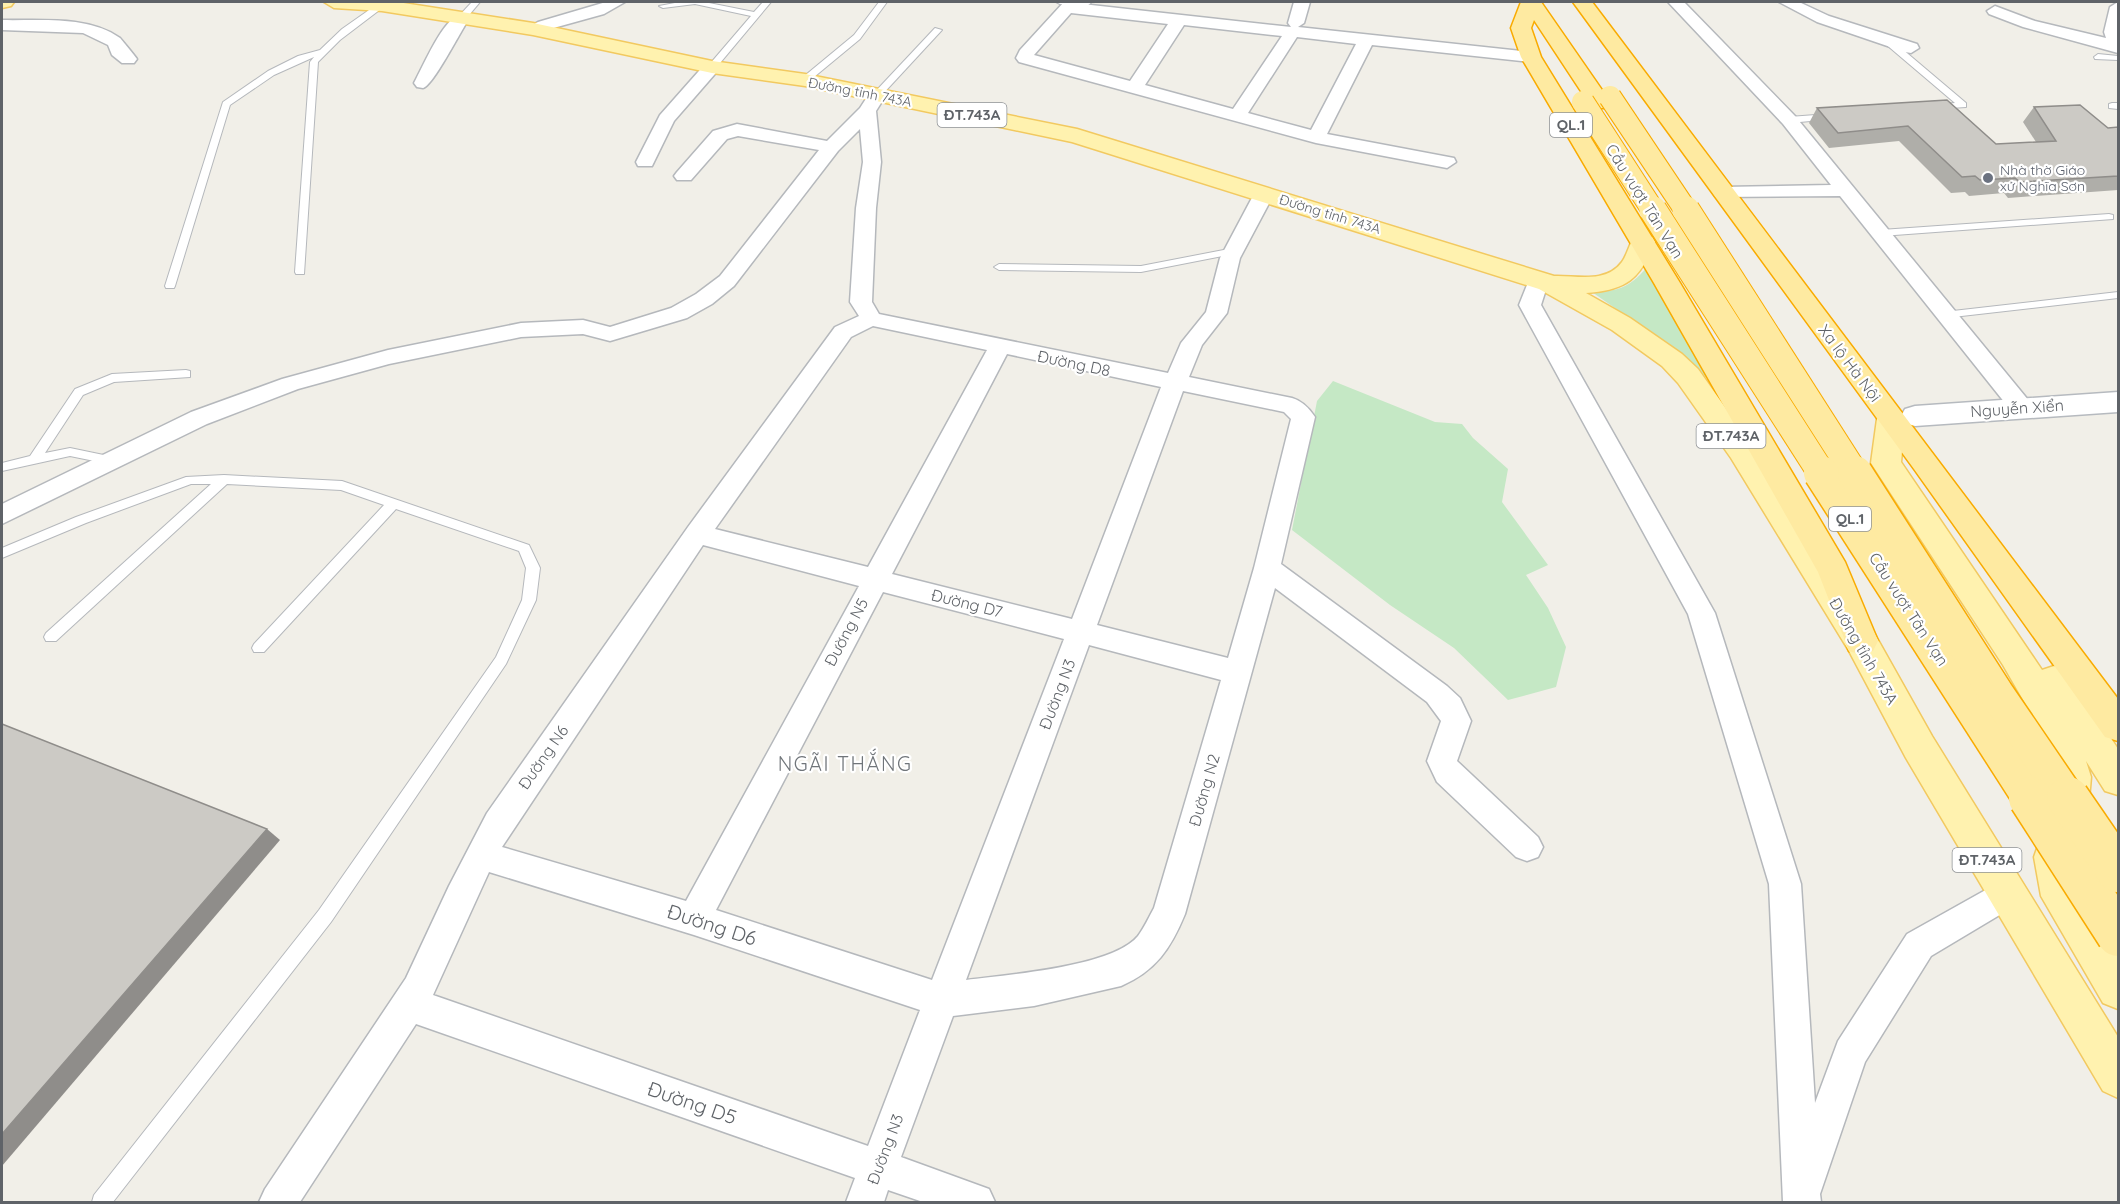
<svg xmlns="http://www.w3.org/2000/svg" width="2120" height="1204" viewBox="0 0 2120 1204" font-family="Quicksand,sans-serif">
<rect width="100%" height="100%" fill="#f1efe8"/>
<g fill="#c5e8c5">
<path d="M1646,268l74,122 -41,-37 -87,-61c24,0 39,-5 54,-24z"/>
<path d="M1333,381l102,41 27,2 11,14 35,31 -6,33 46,63 -22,10 22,33 18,39 -10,40 -48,13 -54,-52 -64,-43 -98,-75 25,-129z"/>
</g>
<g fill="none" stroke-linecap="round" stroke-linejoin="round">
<defs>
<g id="service">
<path d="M472,2h8l-16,19h-6v-4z"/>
<path d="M680,2h24l50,10 9,-10h8l-56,67h-6v-4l42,-49 -56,-12 -32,4 -4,-2z"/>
<path d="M879,2h8l-27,37 -52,43h-6v-4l52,-43z"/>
<path d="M1056,2h36l-5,4 -27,-2z"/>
<path d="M379,3l7,2 -46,35 -22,22 -14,212h-8l-1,-2 15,-210 4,-5 -40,18 -44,30 -55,181 -1,2h-8l-1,-2 58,-184 45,-31 30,-15 22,-6 22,-21z"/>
<path d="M935,28l7,2 -62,67h-6v-4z"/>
<path d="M1882,37h6l78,66v4l-31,2v-4l20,-2 -73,-62z"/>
<path d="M2098,54l20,2v4l-23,-1 -1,-2z"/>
<path d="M2112,103h6v6l-9,-1v-4z"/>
<path d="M1829,114l5,3 -2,2 -43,4 -5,-3 5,-3z"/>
<path d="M2109,214l4,1v4l-232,17 -5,-3 5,-3z"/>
<path d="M1234,248l5,3 -1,2 -97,19 -142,-2 -5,-3 5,-3 142,2z"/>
<path d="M2118,292v6l-174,20 -5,-3 5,-3z"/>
<path d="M186,370l4,1v6l-76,5 -31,13 -38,58 25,-5 48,10 2,3 -2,3 -4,1 -44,-9 -68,15v-8l28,-7 45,-67 37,-15z"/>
<path d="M224,475l118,6 187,64 11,23 -4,32 -30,64 -175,258 -218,280h-21l2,-7 225,-285 177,-253 26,-57 4,-32 -7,-17 -123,-42 -132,143h-10l-2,-4 2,-4 130,-139 -43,-15 -114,-6 -171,157h-10l-2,-4 2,-4 165,-149h-20l-105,39 -84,35v-10l74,-31 110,-40z"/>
</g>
<g id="minor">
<path d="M606,2h19l-21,12 -65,18 -6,2 -8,-5 13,-7z"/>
<path d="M1064,2l227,25 -3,-4 6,-21h16l-6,21 -6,4 233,25 9,5 -9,5 -159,-17 -45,89 127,24 2,4 -9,6 -131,-25 -297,-81 -3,-4 4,-8zM1071,13l97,11 -38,57 -96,-26zM1184,25l98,11 -49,73 -88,-24zM1297,37l59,7 -45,86 -63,-17z"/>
<path d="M1668,2h16l111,114 234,285 4,6 -4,6 -8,2 -8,-2 -173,-217 -124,1 -3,-4 10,-6 108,-2 -48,-61z"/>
<path d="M1779,2h20l30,14 88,28 2,4 -8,5 -6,-1 -88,-30z"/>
<path d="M2118,2v51l-95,-26 -34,-13 -2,-3 8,-5 40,15 71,17 -2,-6 6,-25z"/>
<path d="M461,14l8,5c-9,13 -36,67 -46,69l-6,-1 -3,-4c9,-16 29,-65 47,-69z"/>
<path d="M2,20c37,1 86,-5 118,18 1,1 15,18 17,21l-3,4h-12l-10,-8 -4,-10 -25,-12 -81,-3z"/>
<path d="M712,62l9,5 -47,54 -22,45h-14l-2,-4 24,-47 46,-52z"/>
<path d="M877,90l9,5 -10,16 5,51 -5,46 -4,94 7,12 289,59 13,-30 25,-31 14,-54 34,-64 10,-6 7,2 3,4 -34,64 -13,55 -25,32 -13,32 103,21c10,3 17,10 23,19l-34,147 166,122 13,12 11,23 -14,40 81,76 5,10 -5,10 -11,4 -11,-4 -79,-75 -10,-21 14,-40 -14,-19 -152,-114 -90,326c-14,34 -29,57 -64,72l-87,20 -81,10 -52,141 88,32 6,13h-72l-35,-12 -4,12h-38l9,-24 -439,-154 -116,178h-41l6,-13 141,-211 43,-92 38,-73 201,-286 147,-200 24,-11 -9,-14 6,-94 7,-46 -3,-33 -22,22 -104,135 -22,18 -25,14 -77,23 -27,-7 -62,3 -132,27 -91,25 -91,35 -205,100v-20l189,-92 91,-33 106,-29 133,-27 62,-3 27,7 61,-19 25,-14 24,-18 99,-126 -81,-14 -11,3 -36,41h-14l-3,-4 3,-4 36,-41 24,-7 90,17 33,-33 11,-17zM873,326l114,24 -119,217 -153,-38 136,-192zM1007,354l154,33 -89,232 -180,-45zM1183,391l101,21 7,7 -37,149 -26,90 -131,-33zM703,545l156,41 -173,315 -184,-54zM883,592l181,47 -132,341 -216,-70zM1089,645l132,35 -67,228c-5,9 -10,20 -16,28 -25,31 -133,39 -172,44zM489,872l205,63 226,75 -52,136 -435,-151z"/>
<path d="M1538,274l7,1 4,5 -8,25 174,308 86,271 14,219 23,-62 69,-107 100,-56 11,4 5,11 -5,11 -87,52 -66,106 -45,132 1,8h-38l-14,-318 -81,-270 -169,-309 12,-30z"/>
</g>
<path id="secondary" d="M2118,392v20l-203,14 -10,-3 -4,-7 4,-7 10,-3z"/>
<g id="primary">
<path d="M2,2h12l-3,4 -9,2z"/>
<path d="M324,2h73l136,21 179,38 93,13 272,55 477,147c22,-1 52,8 68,-14 5,-7 7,-17 12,-25l9,-2 9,2 3,5c-15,37 -28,48 -69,51l44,25 52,36 16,15 53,75 122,187 59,105 186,301v61l-15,-7 -197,-333 -57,-107 -118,-193 -53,-75 -16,-17 -50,-36 -73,-41 -467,-147 -267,-56 -93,-13 -179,-38 -151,-24 -48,-3z"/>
<path d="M1891,409l10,3 4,7 -4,43 141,208 12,-4 12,4 52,79v46l-13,-4 -19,-30 5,16 -3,34 -16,46 7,33 39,61v58l-15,-6 -62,-107 -7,-39 16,-46 5,-34 -14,-46 -38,-66 -132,-202 6,-44 4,-7z"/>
</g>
<g id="trunk">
<path d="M1521,2h20l70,101 -3,5h-16l-58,-88 -3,8 10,29 139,226 165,279 33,79 -5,10 -12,4 -12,-4 -31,-79 -164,-289 -133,-226 -10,-29z"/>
<path d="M1573,2h19l526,697v42l-13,-4 -191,-268z"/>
</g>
</defs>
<use href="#service" stroke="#b5b8bc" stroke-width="2"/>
<use href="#minor" stroke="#b5b8bc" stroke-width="3"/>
<use href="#secondary" stroke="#b6babf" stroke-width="3"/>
<use href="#primary" stroke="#f2c960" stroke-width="3"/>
<use href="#trunk" stroke="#f9ab00" stroke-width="3"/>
<use href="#service" fill="#fff" fill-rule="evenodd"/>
<use href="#minor" fill="#fff" fill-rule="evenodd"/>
<use href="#secondary" fill="#fff" fill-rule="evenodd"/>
<use href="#primary" fill="#fff2af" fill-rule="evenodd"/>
<use href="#trunk" fill="#feeaa1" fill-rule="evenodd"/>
<defs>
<g id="trunk-bridge-far3">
<path d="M1610,97l77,115"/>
<path d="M1583,102l71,110"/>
</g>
<g id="trunk-bridge-far2">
<path d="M1653,210l169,264"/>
<path d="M1686,210l169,264"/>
</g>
<g id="trunk-bridge-far1">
<path d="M1821,473l210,327"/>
<path d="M1855,473l141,220 73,107"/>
</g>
<g id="trunk-bridge">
<path d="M2030,798l88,137"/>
<path d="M2068,798l50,73"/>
</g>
</defs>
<use href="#trunk-bridge-far3" stroke="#f9ab00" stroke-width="24" stroke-linecap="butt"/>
<use href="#trunk-bridge-far2" stroke="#f9ab00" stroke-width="29" stroke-linecap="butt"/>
<use href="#trunk-bridge-far1" stroke="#f9ab00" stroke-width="37" stroke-linecap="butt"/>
<use href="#trunk-bridge" stroke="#f9ab00" stroke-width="45" stroke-linecap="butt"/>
<use href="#trunk-bridge-far3" stroke="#feeaa1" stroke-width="22"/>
<use href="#trunk-bridge-far2" stroke="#feeaa1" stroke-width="27"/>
<use href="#trunk-bridge-far1" stroke="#feeaa1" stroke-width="34"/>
<use href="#trunk-bridge" stroke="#feeaa1" stroke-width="42"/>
</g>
<path fill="#afaea9" d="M1947,100l49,44 40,-2 -13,-20 11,-15 74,21 10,-1v63l-110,8 -4,-5 -35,3 -4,-4 -14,1 -52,-52 -70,7 -20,-25 8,-15z"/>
<path fill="#8f8d8a" d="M267,829l13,11 -278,326v-32z"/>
<g fill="#cccac5" stroke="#8f8d8a" stroke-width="1.5">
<path d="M1947,100l49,44 60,-3 -22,-34 46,-2 28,23 10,-1v49l-98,6 -5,-4 -35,2 -5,-4 -13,1 -54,-51 -70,7 -21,-25z"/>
<path d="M2,724l265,105 -265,305z"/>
</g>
<circle fill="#6b7280" stroke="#fff" stroke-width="2" cx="1988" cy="178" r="6"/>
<g text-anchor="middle" stroke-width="4.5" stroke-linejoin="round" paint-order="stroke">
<g font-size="14" fill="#5f6368" stroke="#fff">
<text transform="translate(860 92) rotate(11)" y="5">Đường tỉnh 743A</text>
<text transform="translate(1330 214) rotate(17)" y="5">Đường tỉnh 743A</text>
</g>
<g font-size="14" fill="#5b616d" stroke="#fff" text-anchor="start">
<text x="2000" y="175">Nhà thờ Giáo<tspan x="2000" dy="16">xứ Nghĩa Sơn</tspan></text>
</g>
<g fill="#fff" stroke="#8f9295" stroke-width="1.5">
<rect x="937.5" y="103" width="69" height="24" rx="4.5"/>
<rect x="1550" y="113" width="42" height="24" rx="4.5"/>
<rect x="1696.5" y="424" width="69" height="24" rx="4.5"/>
<rect x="1829" y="507" width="42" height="24" rx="4.5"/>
<rect x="1952.5" y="848" width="69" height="24" rx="4.5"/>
</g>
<g font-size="15" font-weight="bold" fill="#5f6368">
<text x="972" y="120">ĐT.743A</text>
<text x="1571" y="130">QL.1</text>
<text x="1731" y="441">ĐT.743A</text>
<text x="1850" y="524">QL.1</text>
<text x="1987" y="865">ĐT.743A</text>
</g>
<g font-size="16" fill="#5f6368" stroke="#fff">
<text transform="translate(1645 201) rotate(58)" y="6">Cầu vượt Tân Vạn</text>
<text transform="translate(1074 363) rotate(12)" y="6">Đường D8</text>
<text transform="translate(1850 363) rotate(53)" y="6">Xa lộ Hà Nội</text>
<text transform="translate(2017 408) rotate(-4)" y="6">Nguyễn Xiển</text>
<text transform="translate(967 603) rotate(14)" y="6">Đường D7</text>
<text transform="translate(1909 609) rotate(57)" y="6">Cầu vượt Tân Vạn</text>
<text transform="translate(846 632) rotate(-62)" y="6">Đường N5</text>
<text transform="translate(1864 651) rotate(60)" y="6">Đường tỉnh 743A</text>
<text transform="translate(1057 694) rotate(-69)" y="6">Đường N3</text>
<text transform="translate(543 757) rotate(-55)" y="6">Đường N6</text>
<text transform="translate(1204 790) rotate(-74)" y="6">Đường N2</text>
<text transform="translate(885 1149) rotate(-69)" y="6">Đường N3</text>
</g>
<g font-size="20" letter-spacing="1.5" fill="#70757a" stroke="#fff">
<text x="845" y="771">NGÃI THẮNG</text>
</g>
<g font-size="20" fill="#5f6368" stroke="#fff">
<text transform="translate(712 925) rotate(18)" y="7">Đường D6</text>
<text transform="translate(692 1103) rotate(19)" y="7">Đường D5</text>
</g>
</g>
<rect width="2120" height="1204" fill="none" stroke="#5f6368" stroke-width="6"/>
</svg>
